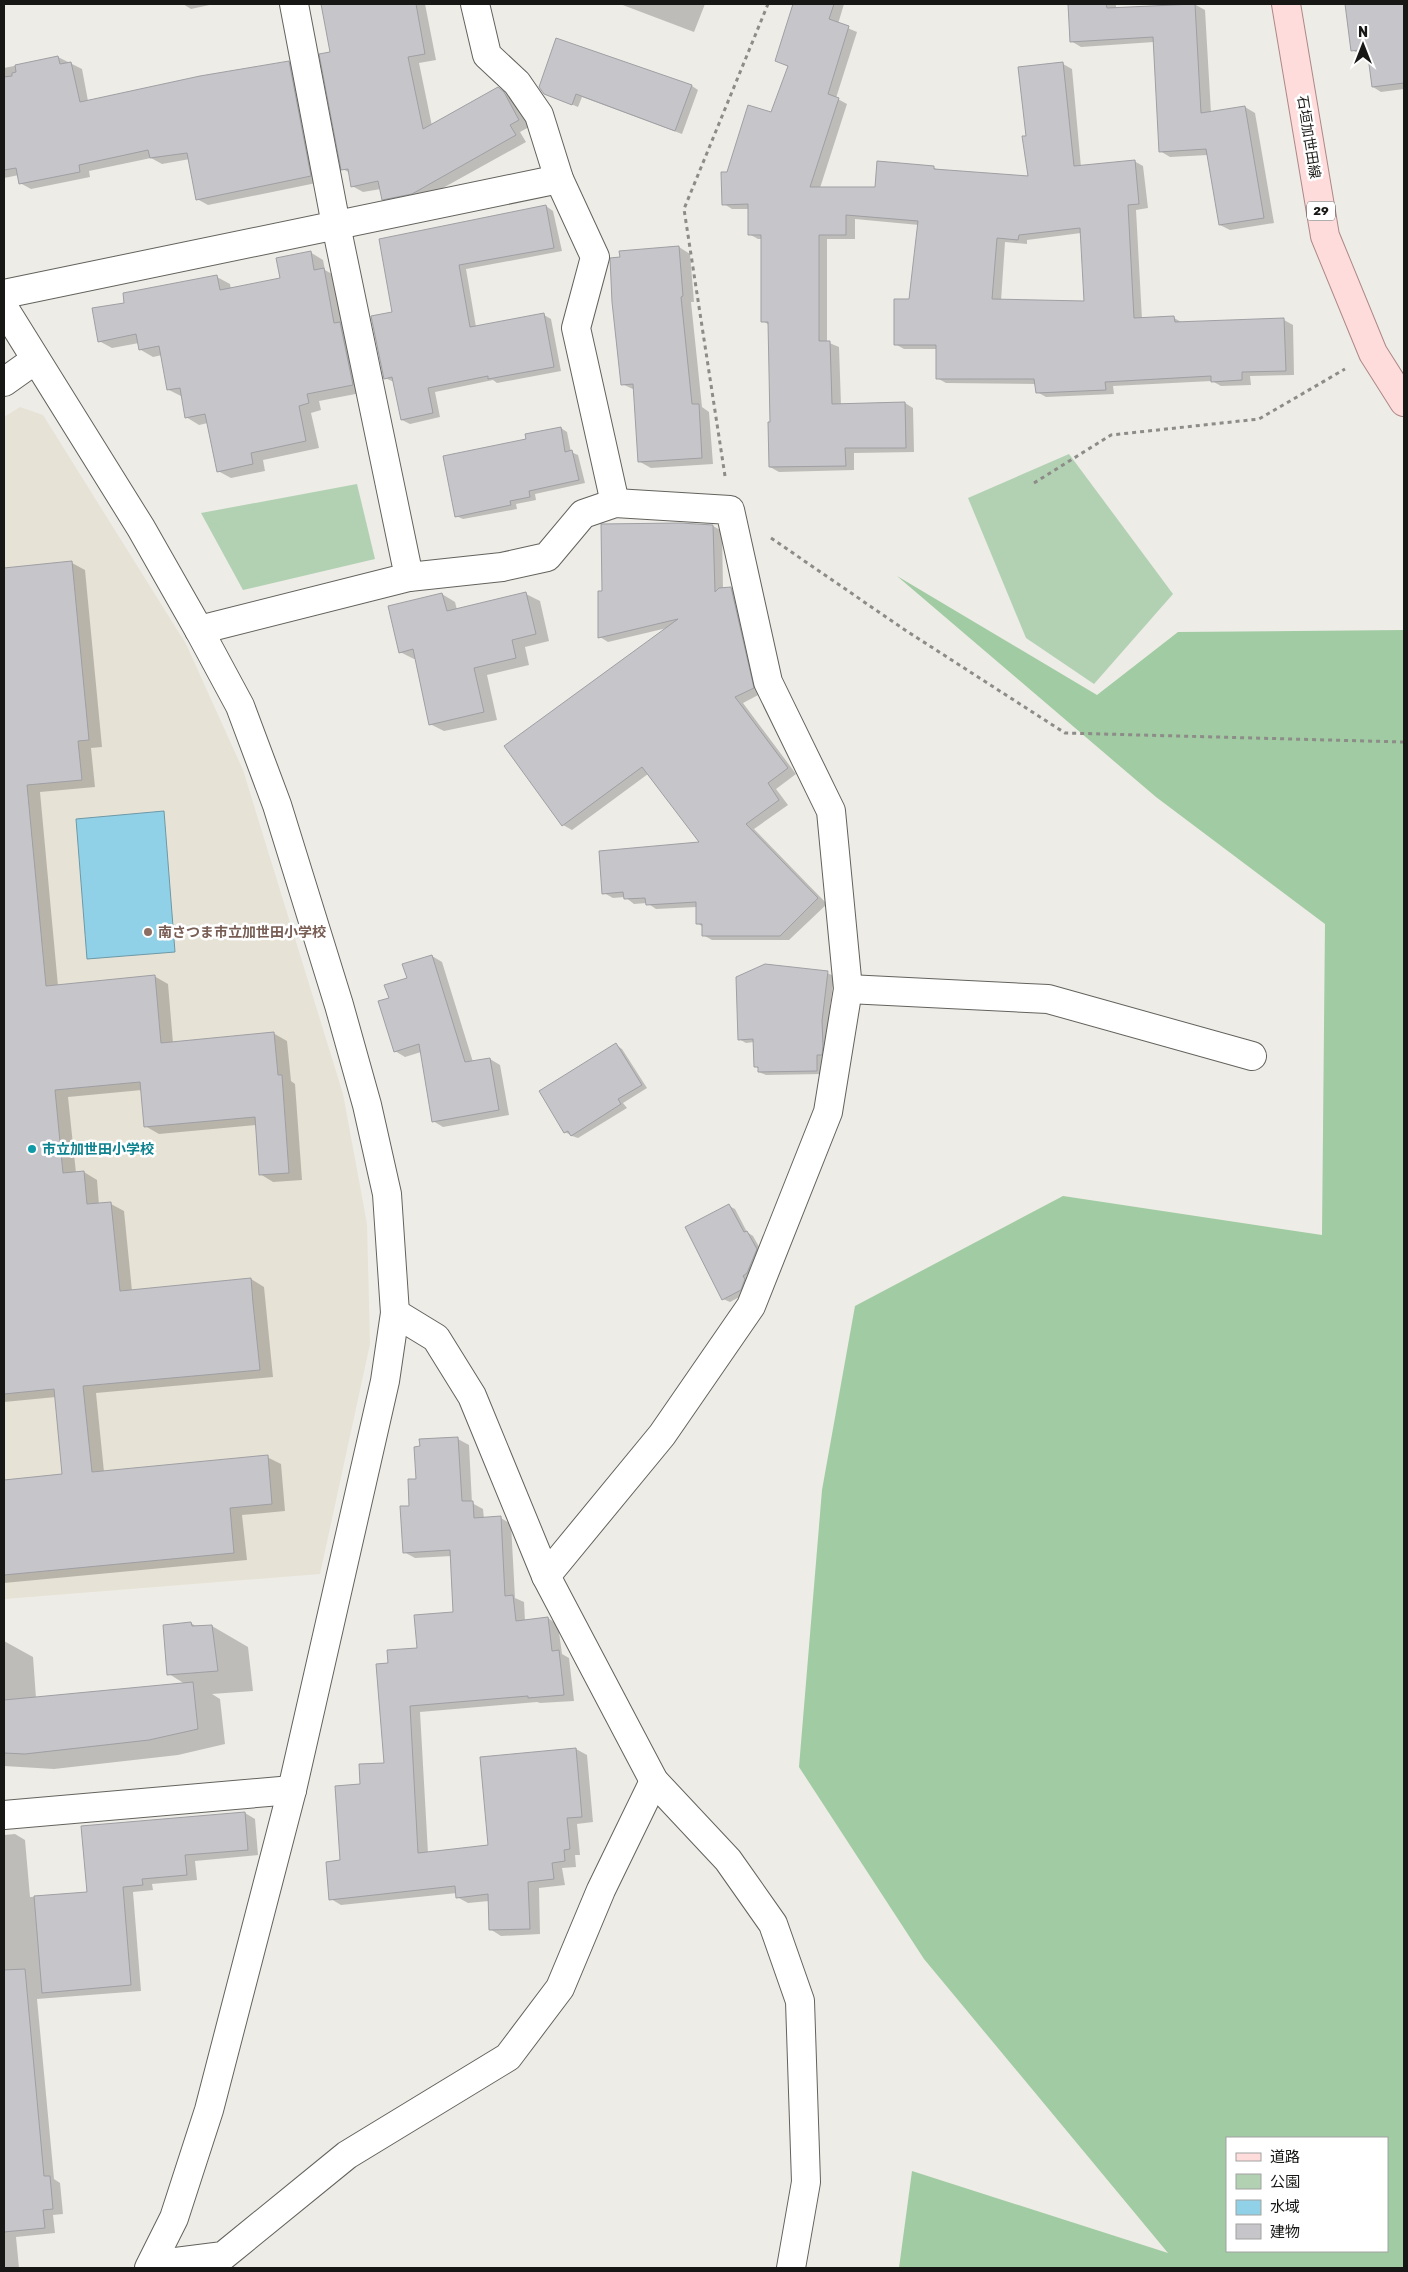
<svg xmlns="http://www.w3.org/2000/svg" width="1408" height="2272" viewBox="0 0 1408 2272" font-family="Rubik,'Noto Sans JP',sans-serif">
<rect width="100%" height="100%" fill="#edece6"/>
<path fill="#e6e2d5" d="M20,407l23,8 143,229 57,126 100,324 24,130 3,120 -50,230 -316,25v-1182z"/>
<g fill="#b2d1b3">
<path d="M1069,454l104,140 -79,90 -68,-46 -58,-140z"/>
<path d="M357,484l18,75 -132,31 -42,-77z"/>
</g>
<path fill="#a1cba2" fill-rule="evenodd" d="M897,576l200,119 81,-63 226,-2v1638h-505l13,-97 256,82 -244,-294 -125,-192 23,-277 33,-184 208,-110 259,39 3,-311 -169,-127zM1227,2138h160v113h-160z"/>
<path fill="#91d1e7" stroke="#6c99a8" d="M164,811l11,141 -88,7 -11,-140z"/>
<g fill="#0003" fill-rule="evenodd">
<path d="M183,4h31l-23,5z"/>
<path d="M322,4h103l11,56 -17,3 13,63 66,-38 17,12 14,27 -9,5 6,10 -103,57 -29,6 -11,-6 -2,-10 -18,3 -11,-6 -2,-13 -7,-4 -12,-116z"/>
<path d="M620,4h85l-11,28z"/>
<path d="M803,4h41l-6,20 19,8 -21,66 11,6 -27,84h56l2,-25 56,5 5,2 90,7 -2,-40 36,-73 9,5 9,98 53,-6 9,5 5,42 -12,2 6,109 32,-1 9,5 101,-3 9,5 1,50 -44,1 1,9 -30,1 -9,-5 -99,5 1,8 -68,3 -9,-5 -1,-8 -90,-1 -9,-5v-29h-33l-9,-5 16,-44 8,-75 -64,-6v20h-28v103l12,5 2,58 64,-2 8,5 1,44 -60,1v17l-75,2 -9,-5 1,-43 -2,-99 -6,-4v-82h-5l-9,-5v-25h-17l-8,-5 4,-31 43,-59 18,-47 -13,-7zM1081,233l4,69 -84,-1 4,-59 22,2v-4z"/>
<path d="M1069,4h47v4l78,-4 11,6 6,103 34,-6 10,6 19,110 -44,7 -10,-5 -12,-70 -38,2 -10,-6 -6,-109 -73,5 -10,-6z"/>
<path d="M1346,4h58v85l-23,3 -8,-5 -4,-33 -8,1 -9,-5z"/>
<path d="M58,57l24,12 6,32 201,-39 10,6 22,114 -113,23 -11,-6 -7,-40 -28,5 -11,-6 -62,13 1,6 -59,12 -11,-6 -1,-8 -15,3v-110z"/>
<path d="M692,86l6,4 -16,44 -100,-37 -4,10 -33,-14z"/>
<path d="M546,206l7,5 9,40 -96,18 10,58 68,-12 7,4 10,52 -64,12 -4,-3 -58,12 5,25 -30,7 -8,-4 -8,-38 -9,-4 9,-65 -13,-73z"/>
<path d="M679,247l11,7 4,48h-3l11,105 7,5 4,52 -62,4 -11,-6 -5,-72 -13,-6z"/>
<path d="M310,252l13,8 2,10 12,7 29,115 -47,9 2,9 -10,3 8,35 -56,12 2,11 -34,7 -13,-7 -10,-48 -9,2 -13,-8 -3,-20 -14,-7 -7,-35 -9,2 -12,-7 -2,-7 -27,5 -13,-7 27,-37 91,-27 13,7 1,5 50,-10z"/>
<path d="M561,428l6,4 4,20 7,3 7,28 -50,11 1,6 -20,4 1,5 -54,10 -7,-3 71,-76z"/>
<path d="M713,526l9,5 1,58h8l9,5 22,99 -19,10 53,71 -20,15 12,16 -34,24 73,75 -38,36h-77l-9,-5v-8l-6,-4v-16l-41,2 -9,-6 -13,1 -9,-7 -12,1 -9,-5 97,-50 -53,-69 -76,56 -9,-5 104,-197 -59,14 -8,-5 3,-45z"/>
<path d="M72,563l13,7 17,177 -11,1 4,39 -55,5 18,194 96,-10 14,8 5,59 100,-10 14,8 4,40 4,3 7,96 -29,2 -13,-8 -4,-49 -97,9 -14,-8 -3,-36 -74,7 8,76 8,-1 13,8 2,25 12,-1 13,7 8,80 119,-12 13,8 9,90 -177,16 8,79 163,-15 14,7 4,47 -43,4 5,45 -243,23v-102l59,-6 -7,-78 -52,5v-833z"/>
<path d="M442,594l13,8 2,8 69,-16 14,7 9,40 -24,6 4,18 -42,10 10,45 -53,11 -14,-7 -14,-65h-2l-14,-7z"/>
<path d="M432,956l10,6 31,100 17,-3 10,6 9,50 -66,12 -10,-6 -12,-69 -16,5 -10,-6 -5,-52z"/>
<path d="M827,973l7,3 -6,49 1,25 -6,24 -57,1 -7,-3v-3l-4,-3 -1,-24 -8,1 -7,-4z"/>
<path d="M616,1045l6,4 25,39 -24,15 4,5 -49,30 -6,-2 -7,-4 -24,-40z"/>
<path d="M729,1206l6,3 12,23 6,4 10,18 -16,39 -17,9 -7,-3z"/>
<path d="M458,1439l11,6 3,58 11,6 1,10 17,-1 10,6 4,74 9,4 1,19 23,-3 10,7 4,29 7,4 5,43 -34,2 -3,-1 -117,10 8,141 61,-7 87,-97 11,6 6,67 -16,2 3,31h-5l1,12 -14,1 3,17 -26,3 1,46 -39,2 -11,-7 -1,-28 -21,2 -11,-6v-4l-116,12 -10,-6 30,-114 24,-21 4,-99 29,-16 36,-36 -2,-57 -37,2 -11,-6 13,-72z"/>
<path d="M191,1623l6,4 15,-1 36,21 5,44 -41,3 8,5 5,45 -47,11 -124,14 -50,-3v-125l29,16 3,41 149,-14 -16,-10z"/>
<path d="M245,1813l10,6 3,36 -63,6 2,19 -45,4 1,6 -20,2 8,99 -104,8 17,180 6,4 3,31 -10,1 2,18 -39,4 3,31h-15v-433l11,-1 10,6 5,57 58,-4z"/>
</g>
<g fill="#c6c5ca" stroke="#9f9fa4" fill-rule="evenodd">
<path d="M321,4h95l9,50 -17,3 15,72 75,-42 6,5 15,28 -9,5 6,10 -104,59 -30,6 -4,-19 -27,6 -3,-18 -7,1 -22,-116 11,-2z"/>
<path d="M793,4h41l-5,15 20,7 -21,68 11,4 -29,89h65l2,-26 57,5v3l94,7 -6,-40h4l-8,-69 45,-5 11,104 61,-6 4,44 -11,1 6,113 40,-2 1,6 109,-4 2,53 -44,1v8l-31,2v-6l-106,6 1,8 -70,3 -2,-14h-98v-34h-42v-46h15l9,-78 -72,-6v20h-27v106h11l2,63 73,-2 1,46h-61l1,18 -77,1 -1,-45h2l-2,-100h-7v-87h-13v-31l-26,1 -1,-33h6l21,-67 23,7 17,-46 -13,-5zM1080,228l4,73 -92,-2 5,-61 21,2 1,-5z"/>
<path d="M1068,4h38l1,4 88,-4 6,109 44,-7 19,112 -45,7 -13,-76 -47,3 -6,-115 -83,5z"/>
<path d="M1345,4h59v79l-32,4 -5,-38 -16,2z"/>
<path d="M556,38l136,47 -17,46 -99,-37 -4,11 -28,-11 -5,-7z"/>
<path d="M58,56l2,8 11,-2 9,40 120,-26 89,-15 22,115 -115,24 -9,-47 -37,5 -2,-8 -69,15 1,7 -61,12 -3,-16 -12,2v-93l8,-1v-3l4,-1 -1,-7z"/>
<path d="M546,205l8,43 -95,17 11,62 74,-14 10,54 -66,12v-3l-60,12 5,25 -32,7 -9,-43 -8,2 -13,-63 21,-4 -13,-73z"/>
<path d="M679,246l4,50 -2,1 11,107h7l3,54 -64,4 -5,-78 -12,1 -9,-83 -2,-44 10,-1 -1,-6z"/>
<path d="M311,251l3,19 10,-2 10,55 6,-1 13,63 -46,9 2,9 -10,3 7,35 -55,12 2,11 -36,8 -12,-58 -20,4 -5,-30 -13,2 -8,-44 -20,4 -3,-16 -38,8 -6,-34 32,-5 -1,-10 94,-18 3,15 60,-12 -4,-20z"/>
<path d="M561,427l4,25 7,-2 7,30 -50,11 1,6 -20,4 1,4 -56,12 -12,-61 83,-17 -1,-5z"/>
<path d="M680,523l33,2 2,67 4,-4 12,-1 23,101 -19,9 53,71 -20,15 11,17 -33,24 72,74 -38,38h-78v-12h-6v-22l-50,3 -1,-7 -21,1 -1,-7 -21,2 -3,-43 100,-9 -57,-75 -80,59 -58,-80 174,-127 -80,19v-47h4l-1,-67z"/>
<path d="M72,561l17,179 -11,1 4,39 -55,5 19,201 109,-11 6,68 113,-11 4,43h4l7,98 -30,2 -4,-58 -111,10 -4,-45 -85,8 8,83 21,-2 3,33 24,-2 9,89 131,-13 2,25 7,67 -177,16 9,86 176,-17 4,49 -42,4 4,45 -230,22v-95l58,-6 -8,-85 -50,5v-826z"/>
<path d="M526,592l10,42 -24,6 4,18 -42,10 10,44 -55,13 -16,-76 -14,4 -11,-47 54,-13 5,18z"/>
<path d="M432,955l33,107 25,-4 9,52 -67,12 -13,-78 -25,8 -16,-51 11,-3 -5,-13 23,-7 -5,-14z"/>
<path d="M765,964l63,7 -6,50 1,25 -1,9h-5v16l-59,1v-5h-4l-1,-28 -15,1 -2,-63z"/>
<path d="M616,1043l26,42 -24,14 3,5 -50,32 -3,-5 -4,2 -25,-42z"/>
<path d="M729,1204l15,28 3,-1 10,18 -10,24 -4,3 2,3 -4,11 -19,10 -37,-73z"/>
<path d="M458,1437l4,64h11l1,17 27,-2 4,80 8,-1 3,26 32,-4 4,34 7,-1 5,45 -36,3v-2l-118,10 8,147 70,-8 -8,-88 96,-9 6,69 -15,1 3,31 -6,1 1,11 -13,2 2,16 -26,3 2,47 -41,1 -1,-36 -32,4 -1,-12 -126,14 -3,-38 14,-2 -5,-74 25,-2 -1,-20 25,-1 -8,-99 12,-1 -1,-13 30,-2 -3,-33 39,-3 -3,-62 -47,3 -3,-47h9l-1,-27h8l-2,-32 6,-1 -1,-7z"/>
<path d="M191,1622l1,4 20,-1 6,46 -51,4 -4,-50z"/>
<path d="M193,1682l5,47 -49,11 -124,14 -21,-1v-53z"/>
<path d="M245,1812l3,38 -63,5 2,20 -45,4 1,6 -20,2 8,98 -89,8 -8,-97 53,-4 -6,-66z"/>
<path d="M25,1969l19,207h6l3,33 -10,1 2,18 -41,4v-262z"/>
</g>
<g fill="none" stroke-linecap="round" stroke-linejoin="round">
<defs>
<g id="minor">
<path d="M475,4l12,51 30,28 22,32 20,64 36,78 -19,71 39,175"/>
<path d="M4,294l555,-115"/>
<path d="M4,308l137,220 58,102 41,76 37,99 62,200 28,100 20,89 8,119 -10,68 -93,409 -83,320 -35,108 -25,50"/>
<path d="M4,382l31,-22"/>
<path d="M409,577l93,-10 45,-10 36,-43 32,-11 115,7 38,172 63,129 17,178 -20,123 -77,194 -89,129 -116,141"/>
<path d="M199,630l210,-53 -73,-352 -42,-221"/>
<path d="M848,989l200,10 204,57"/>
<path d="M395,1313l41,25 36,58 74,180 108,205 74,79 45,64 27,77 6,181 -15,86"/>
<path d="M4,1815l288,-25"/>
<path d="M152,2265l71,-9 124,-101 161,-98 52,-69 41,-98 53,-109"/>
</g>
<path id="major" d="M1286,4l39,232 48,117 31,49"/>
</defs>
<use href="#minor" stroke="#63625d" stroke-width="30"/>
<use href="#major" stroke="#ad8887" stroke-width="30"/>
<g stroke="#8d8c88" stroke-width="3" stroke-dasharray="4 4" stroke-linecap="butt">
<path d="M725,476l-41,-267 84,-205"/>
<path d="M1034,483l77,-48 148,-16 86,-50"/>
<path d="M771,538l134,92 160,103 339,9"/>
</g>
<use href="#minor" stroke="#fff" stroke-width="28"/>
<use href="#major" stroke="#fedcdc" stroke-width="28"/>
</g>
<circle fill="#8d6e63" stroke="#fff" stroke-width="2" cx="148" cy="932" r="5"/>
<circle fill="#0f9aa8" stroke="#fff" stroke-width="2" cx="32" cy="1149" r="5"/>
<g text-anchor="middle" stroke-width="5" stroke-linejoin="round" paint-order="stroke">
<rect fill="#fff" stroke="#5d5d5b" stroke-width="1" x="1307" y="201.5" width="28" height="19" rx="4"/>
<g font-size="12" font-weight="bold" fill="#171715">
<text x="1321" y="215">29</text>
</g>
<g font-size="14" fill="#171715" stroke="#fff">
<text transform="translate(1309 137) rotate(81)" y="5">石垣加世田線</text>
</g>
<g font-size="14" font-weight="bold" fill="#785e54" stroke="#fff" text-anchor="start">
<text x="158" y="937">南さつま市立加世田小学校</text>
</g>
<g font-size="14" font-weight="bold" fill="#0d838f" stroke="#fff" text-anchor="start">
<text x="42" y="1154">市立加世田小学校</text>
</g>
</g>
<rect width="1408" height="2272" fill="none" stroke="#171715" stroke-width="10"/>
<rect x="1226" y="2137" width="162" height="115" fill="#ffffff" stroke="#a2a2a1"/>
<rect x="1236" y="2153" width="25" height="8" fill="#fedcdc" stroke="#a2a2a1"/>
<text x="1270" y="2162" font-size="15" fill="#171715">道路</text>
<rect x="1236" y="2174" width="25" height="15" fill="#b2d1b3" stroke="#a2a2a1"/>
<text x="1270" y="2187" font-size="15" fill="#171715">公園</text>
<rect x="1236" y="2200" width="25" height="15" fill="#91d1e7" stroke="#a2a2a1"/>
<text x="1270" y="2212" font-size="15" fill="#171715">水域</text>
<rect x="1236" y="2224" width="25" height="15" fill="#c6c5ca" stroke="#a2a2a1"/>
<text x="1270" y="2237" font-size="15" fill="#171715">建物</text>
<g transform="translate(1363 45)" stroke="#ffffff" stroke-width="4" paint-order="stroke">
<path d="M0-4L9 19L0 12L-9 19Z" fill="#171715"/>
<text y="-8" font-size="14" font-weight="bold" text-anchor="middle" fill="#171715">N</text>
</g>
</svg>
